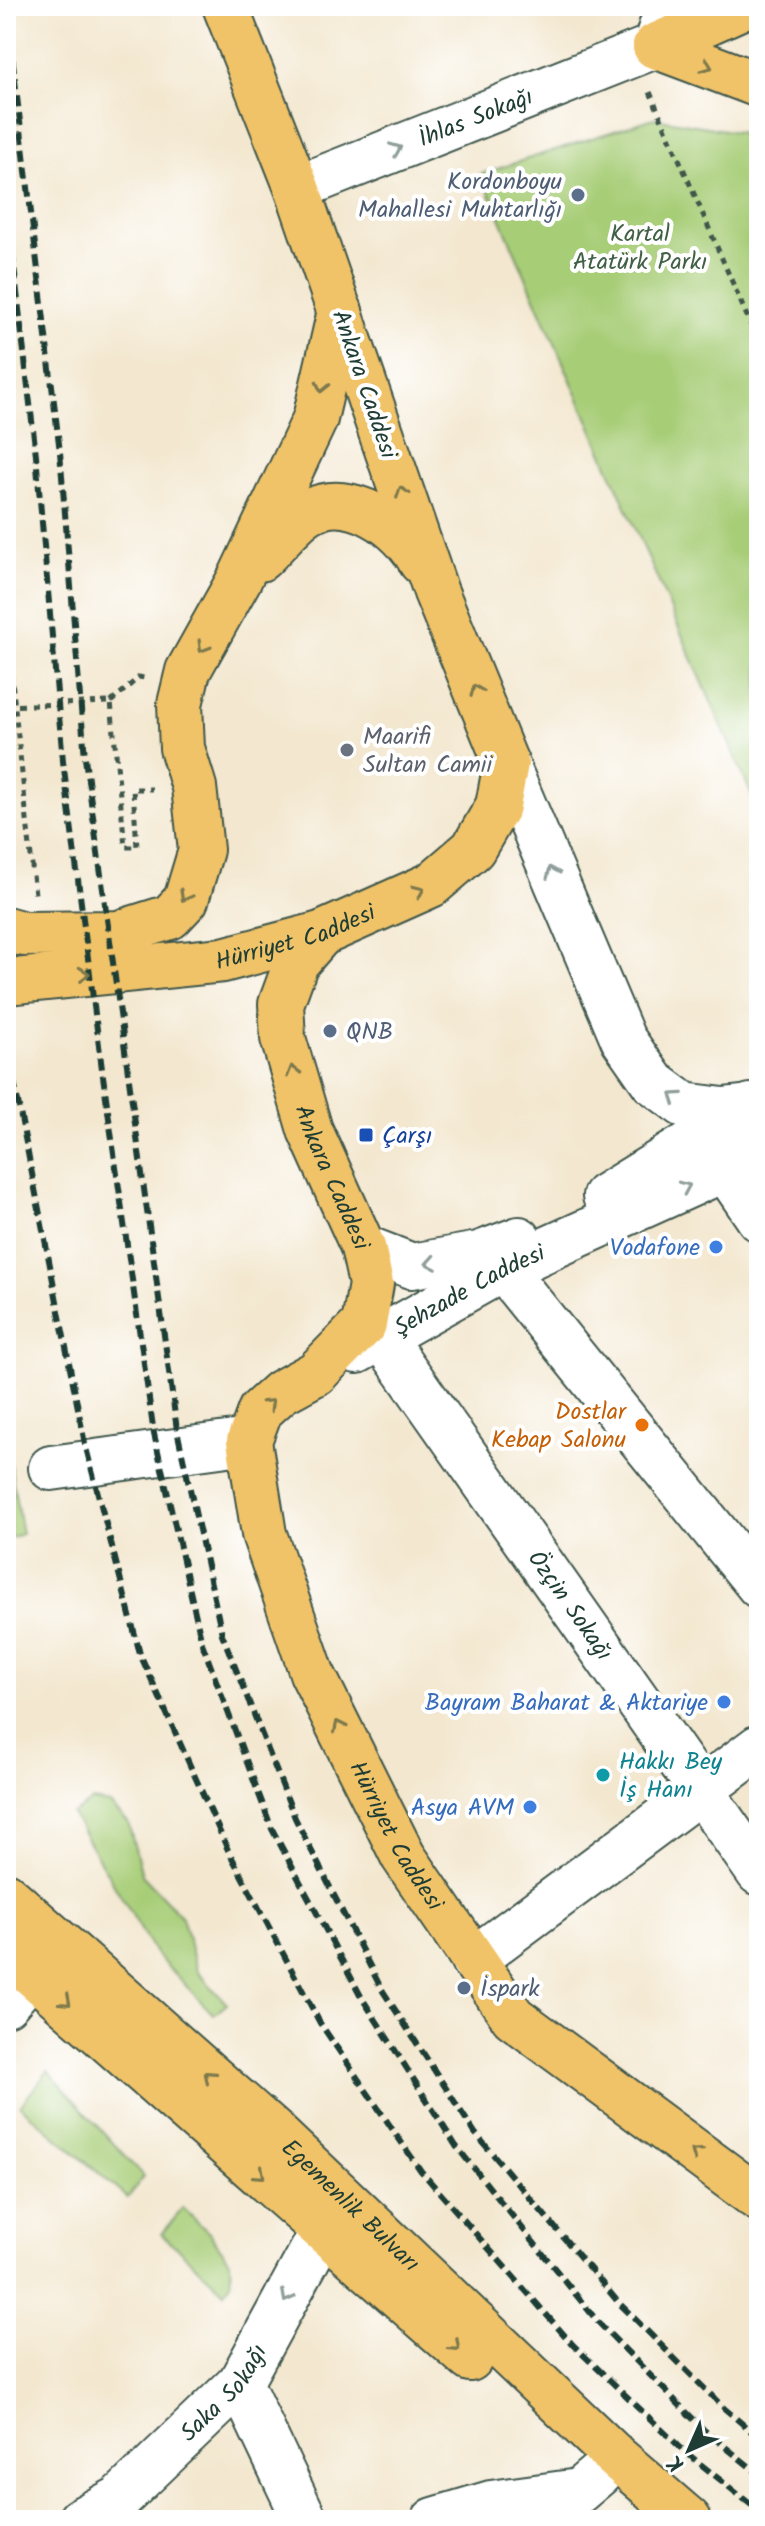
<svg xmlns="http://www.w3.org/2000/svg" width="765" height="2526" viewBox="0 0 765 2526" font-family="Kalam,sans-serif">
<rect width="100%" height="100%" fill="#fff"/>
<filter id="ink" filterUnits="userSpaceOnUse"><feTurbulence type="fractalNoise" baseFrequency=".0125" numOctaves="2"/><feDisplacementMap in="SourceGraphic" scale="16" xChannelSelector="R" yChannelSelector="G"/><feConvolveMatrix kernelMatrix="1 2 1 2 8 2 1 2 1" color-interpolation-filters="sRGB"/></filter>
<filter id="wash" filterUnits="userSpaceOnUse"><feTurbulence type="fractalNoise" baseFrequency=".006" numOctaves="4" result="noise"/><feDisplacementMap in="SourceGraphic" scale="32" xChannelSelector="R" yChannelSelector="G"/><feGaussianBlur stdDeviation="1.8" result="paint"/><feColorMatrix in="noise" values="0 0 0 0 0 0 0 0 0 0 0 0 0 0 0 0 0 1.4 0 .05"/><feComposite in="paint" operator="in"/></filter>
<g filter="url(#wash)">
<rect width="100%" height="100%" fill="#f3e7cf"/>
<g fill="#a7cd77" stroke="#638556" stroke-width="2">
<path d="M654,118l88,15 17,34v645l-278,-638z"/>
<path d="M6,1441l16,93 -16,5z"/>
<path d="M92,1801l18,3 18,18 14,53 40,42 15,54 30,33 -13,11 -58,-60 -84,-141z"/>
<path d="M48,2071l95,105 -15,22 -108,-92z"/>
<path d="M183,2208l26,25 21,28 1,22 -7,9 -62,-58z"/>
</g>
</g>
<g filter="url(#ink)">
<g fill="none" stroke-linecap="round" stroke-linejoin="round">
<defs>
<g id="minor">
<path id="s1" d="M297,188l358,-142 13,-40"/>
<path d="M506,763l117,276 30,43 31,23 39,5 27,-3"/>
<path d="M725,1169l34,50"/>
<path d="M605,1196l146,-90"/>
<path d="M363,1247l49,19 67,-12 40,-15"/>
<path d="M503,1269l256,317"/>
<path id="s2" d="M382,1337l377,536"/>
<path id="s3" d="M357,1351l146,-82 222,-100 34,-23"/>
<path d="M51,1468l198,-27"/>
<path d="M473,1960l286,-213"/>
<path d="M6,2004l27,-32"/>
<path d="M240,2383l65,137"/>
<path id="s4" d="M80,2520l40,-22 120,-115 84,-154"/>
<path d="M434,2520l57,-17 88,-12 20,-17"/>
</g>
<g id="major">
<path d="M260,559c14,-13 35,-40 50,-48 41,-21 92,15 111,51"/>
<path d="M6,929l18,5 95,-1 51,-16 16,-17 15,-50 -7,-63 -12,-39 -2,-44 8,-33 52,-93 75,-159 25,-108"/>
<path id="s5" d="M321,934l-25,29 -15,41 2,34 27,92 53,117 8,37 -7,40 -48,49 -35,19 -21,19 -11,30 15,93 48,139 91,183 110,161 246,182"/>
<path id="s6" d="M6,982l217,-22 98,-26 110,-49 42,-36 25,-43 8,-43 -70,-171 -139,-404 -72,-182"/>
<path id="s7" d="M6,1895l269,238 342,325 72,62"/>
<path d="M6,1951l464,408"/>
</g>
<g id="highway">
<path d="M655,46l104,39"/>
<path d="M655,46l89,-40"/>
</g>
</defs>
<use href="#minor" stroke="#3f564b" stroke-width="48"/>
<use href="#major" stroke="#3f564b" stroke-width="48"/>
<use href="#highway" stroke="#3f564b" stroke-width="48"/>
<g stroke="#3f564b" stroke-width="5" stroke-dasharray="6 6" stroke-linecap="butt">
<path d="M650,92l109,252"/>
<path d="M6,625l29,269"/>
<path d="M111,702l28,-25 5,1"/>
<path d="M6,706l105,-4 14,145h12l-4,-58h19"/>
</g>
<use href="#minor" stroke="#fff" stroke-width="44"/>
<use href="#major" stroke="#f1c369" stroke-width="44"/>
<use href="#highway" stroke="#f1c369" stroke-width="44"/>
<g stroke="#1f3d34" stroke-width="6" stroke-dasharray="12 6" stroke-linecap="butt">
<path d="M6,6l54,446 25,306 92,672 45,204 73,184 86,170 94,145 144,170 106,106 34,29"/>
<path d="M6,198l30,257 27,306 39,308 52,365 48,209 70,186 90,169 94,148 142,176 106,108 55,44"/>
<path d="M6,1026l8,56 71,362 55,210 88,196 92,173 101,148 152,174 110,105 76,61"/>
</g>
</g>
<defs><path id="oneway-chevron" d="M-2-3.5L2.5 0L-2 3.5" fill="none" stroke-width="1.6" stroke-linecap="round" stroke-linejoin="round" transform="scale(2)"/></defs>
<g stroke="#7d794c">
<use href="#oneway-chevron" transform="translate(707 66) rotate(21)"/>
<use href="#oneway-chevron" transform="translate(322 387) rotate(103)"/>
<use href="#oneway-chevron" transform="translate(402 492) rotate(-109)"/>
<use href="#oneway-chevron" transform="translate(203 647) rotate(121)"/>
<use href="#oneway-chevron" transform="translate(476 690) rotate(-112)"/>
<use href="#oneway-chevron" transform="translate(419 891) rotate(-24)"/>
<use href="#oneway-chevron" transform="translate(185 896) rotate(119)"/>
<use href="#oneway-chevron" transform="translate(84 974) rotate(-6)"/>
<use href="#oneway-chevron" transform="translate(293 1071) rotate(-106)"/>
<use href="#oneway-chevron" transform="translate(269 1404) rotate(-45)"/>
<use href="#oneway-chevron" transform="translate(339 1726) rotate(-116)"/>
<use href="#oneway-chevron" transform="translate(66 2001) rotate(42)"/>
<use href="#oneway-chevron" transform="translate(209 2076) rotate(-139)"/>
<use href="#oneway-chevron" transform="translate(696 2153) rotate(-144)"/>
<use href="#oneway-chevron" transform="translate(260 2174) rotate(41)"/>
<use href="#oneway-chevron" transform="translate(455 2346) rotate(42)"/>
</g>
<g stroke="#8f9e9a">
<use href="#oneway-chevron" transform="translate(396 149) rotate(-22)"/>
<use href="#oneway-chevron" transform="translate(552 872) rotate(-113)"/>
<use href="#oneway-chevron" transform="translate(675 1097) rotate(-146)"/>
<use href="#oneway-chevron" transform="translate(685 1187) rotate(-24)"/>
<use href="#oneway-chevron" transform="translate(431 1263) rotate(170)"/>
<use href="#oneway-chevron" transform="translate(287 2297) rotate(118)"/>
</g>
</g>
<g fill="#5c6f8a" stroke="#fff" stroke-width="3">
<circle cx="578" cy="195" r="8"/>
<circle cx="330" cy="1031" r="8"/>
<circle cx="464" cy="1988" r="8"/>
</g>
<circle fill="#6b7280" stroke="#fff" stroke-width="3" cx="347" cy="750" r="8"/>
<rect fill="#1a4fb4" stroke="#fff" stroke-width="3" x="358" y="1127" width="16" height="16" rx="4"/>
<g fill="#3f7fe0" stroke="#fff" stroke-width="3">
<circle cx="716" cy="1247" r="8"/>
<circle cx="724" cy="1702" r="8"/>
<circle cx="530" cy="1807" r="8"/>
</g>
<circle fill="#e8710a" stroke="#fff" stroke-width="3" cx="642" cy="1425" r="8"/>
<circle fill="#0f9aa8" stroke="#fff" stroke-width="3" cx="603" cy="1775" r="8"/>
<g text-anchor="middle" stroke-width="8" stroke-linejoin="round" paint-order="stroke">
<g font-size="24" fill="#1f3d34" stroke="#fff">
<text dy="8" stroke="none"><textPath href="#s1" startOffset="192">İhlas Sokağı</textPath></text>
<text transform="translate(365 384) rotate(71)" y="8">Ankara Caddesi</text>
<text dy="8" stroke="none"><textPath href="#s6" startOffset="294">Hürriyet Caddesi</textPath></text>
<text dy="8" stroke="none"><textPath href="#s5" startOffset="264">Ankara Caddesi</textPath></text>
<text dy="8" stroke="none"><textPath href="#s3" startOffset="128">Şehzade Caddesi</textPath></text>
<text dy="8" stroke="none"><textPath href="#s2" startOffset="328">Özçin Sokağı</textPath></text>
<text dy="8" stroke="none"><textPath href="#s5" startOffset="1012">Hürriyet Caddesi</textPath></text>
<text dy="8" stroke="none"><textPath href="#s7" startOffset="464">Egemenlik Bulvarı</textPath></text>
<text dy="8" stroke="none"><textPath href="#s4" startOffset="194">Saka Sokağı</textPath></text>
</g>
<g font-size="24" fill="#4e5e75" stroke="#fff" text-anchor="start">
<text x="562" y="189" text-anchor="end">Kordonboyu<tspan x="562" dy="28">Mahallesi Muhtarlığı</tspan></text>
<text x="346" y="1039">QNB</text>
<text x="480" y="1996">İspark</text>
</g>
<g font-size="24" fill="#416145" stroke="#fff">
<text x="640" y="241">Kartal<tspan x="640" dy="28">Atatürk Parkı</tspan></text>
</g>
<g font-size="24" fill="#5b616d" stroke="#fff" text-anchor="start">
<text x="363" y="744">Maarifi<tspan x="363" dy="28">Sultan Camii</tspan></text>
</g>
<g font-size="24" fill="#164399" stroke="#fff" text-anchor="start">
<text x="382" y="1143">Çarşı</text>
</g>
<g font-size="24" fill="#366cbe" stroke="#fff" text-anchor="end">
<text x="700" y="1255">Vodafone</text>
<text x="708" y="1710">Bayram Baharat &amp; Aktariye</text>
<text x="514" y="1815">Asya AVM</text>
</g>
<g font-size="24" fill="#c56008" stroke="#fff" text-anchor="end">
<text x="626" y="1419">Dostlar<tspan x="626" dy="28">Kebap Salonu</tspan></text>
</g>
<g font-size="24" fill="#0d838f" stroke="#fff" text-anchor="start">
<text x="619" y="1769">Hakkı Bey<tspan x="619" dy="28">İş Hanı</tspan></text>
</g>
</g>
<rect width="765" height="2526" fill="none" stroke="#fff" stroke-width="32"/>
<g transform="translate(689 2450) rotate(225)" stroke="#ffffff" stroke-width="6" paint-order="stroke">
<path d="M0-6L14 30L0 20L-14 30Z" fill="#1f3d34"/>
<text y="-12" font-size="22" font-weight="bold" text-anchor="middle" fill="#1f3d34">K</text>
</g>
</svg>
